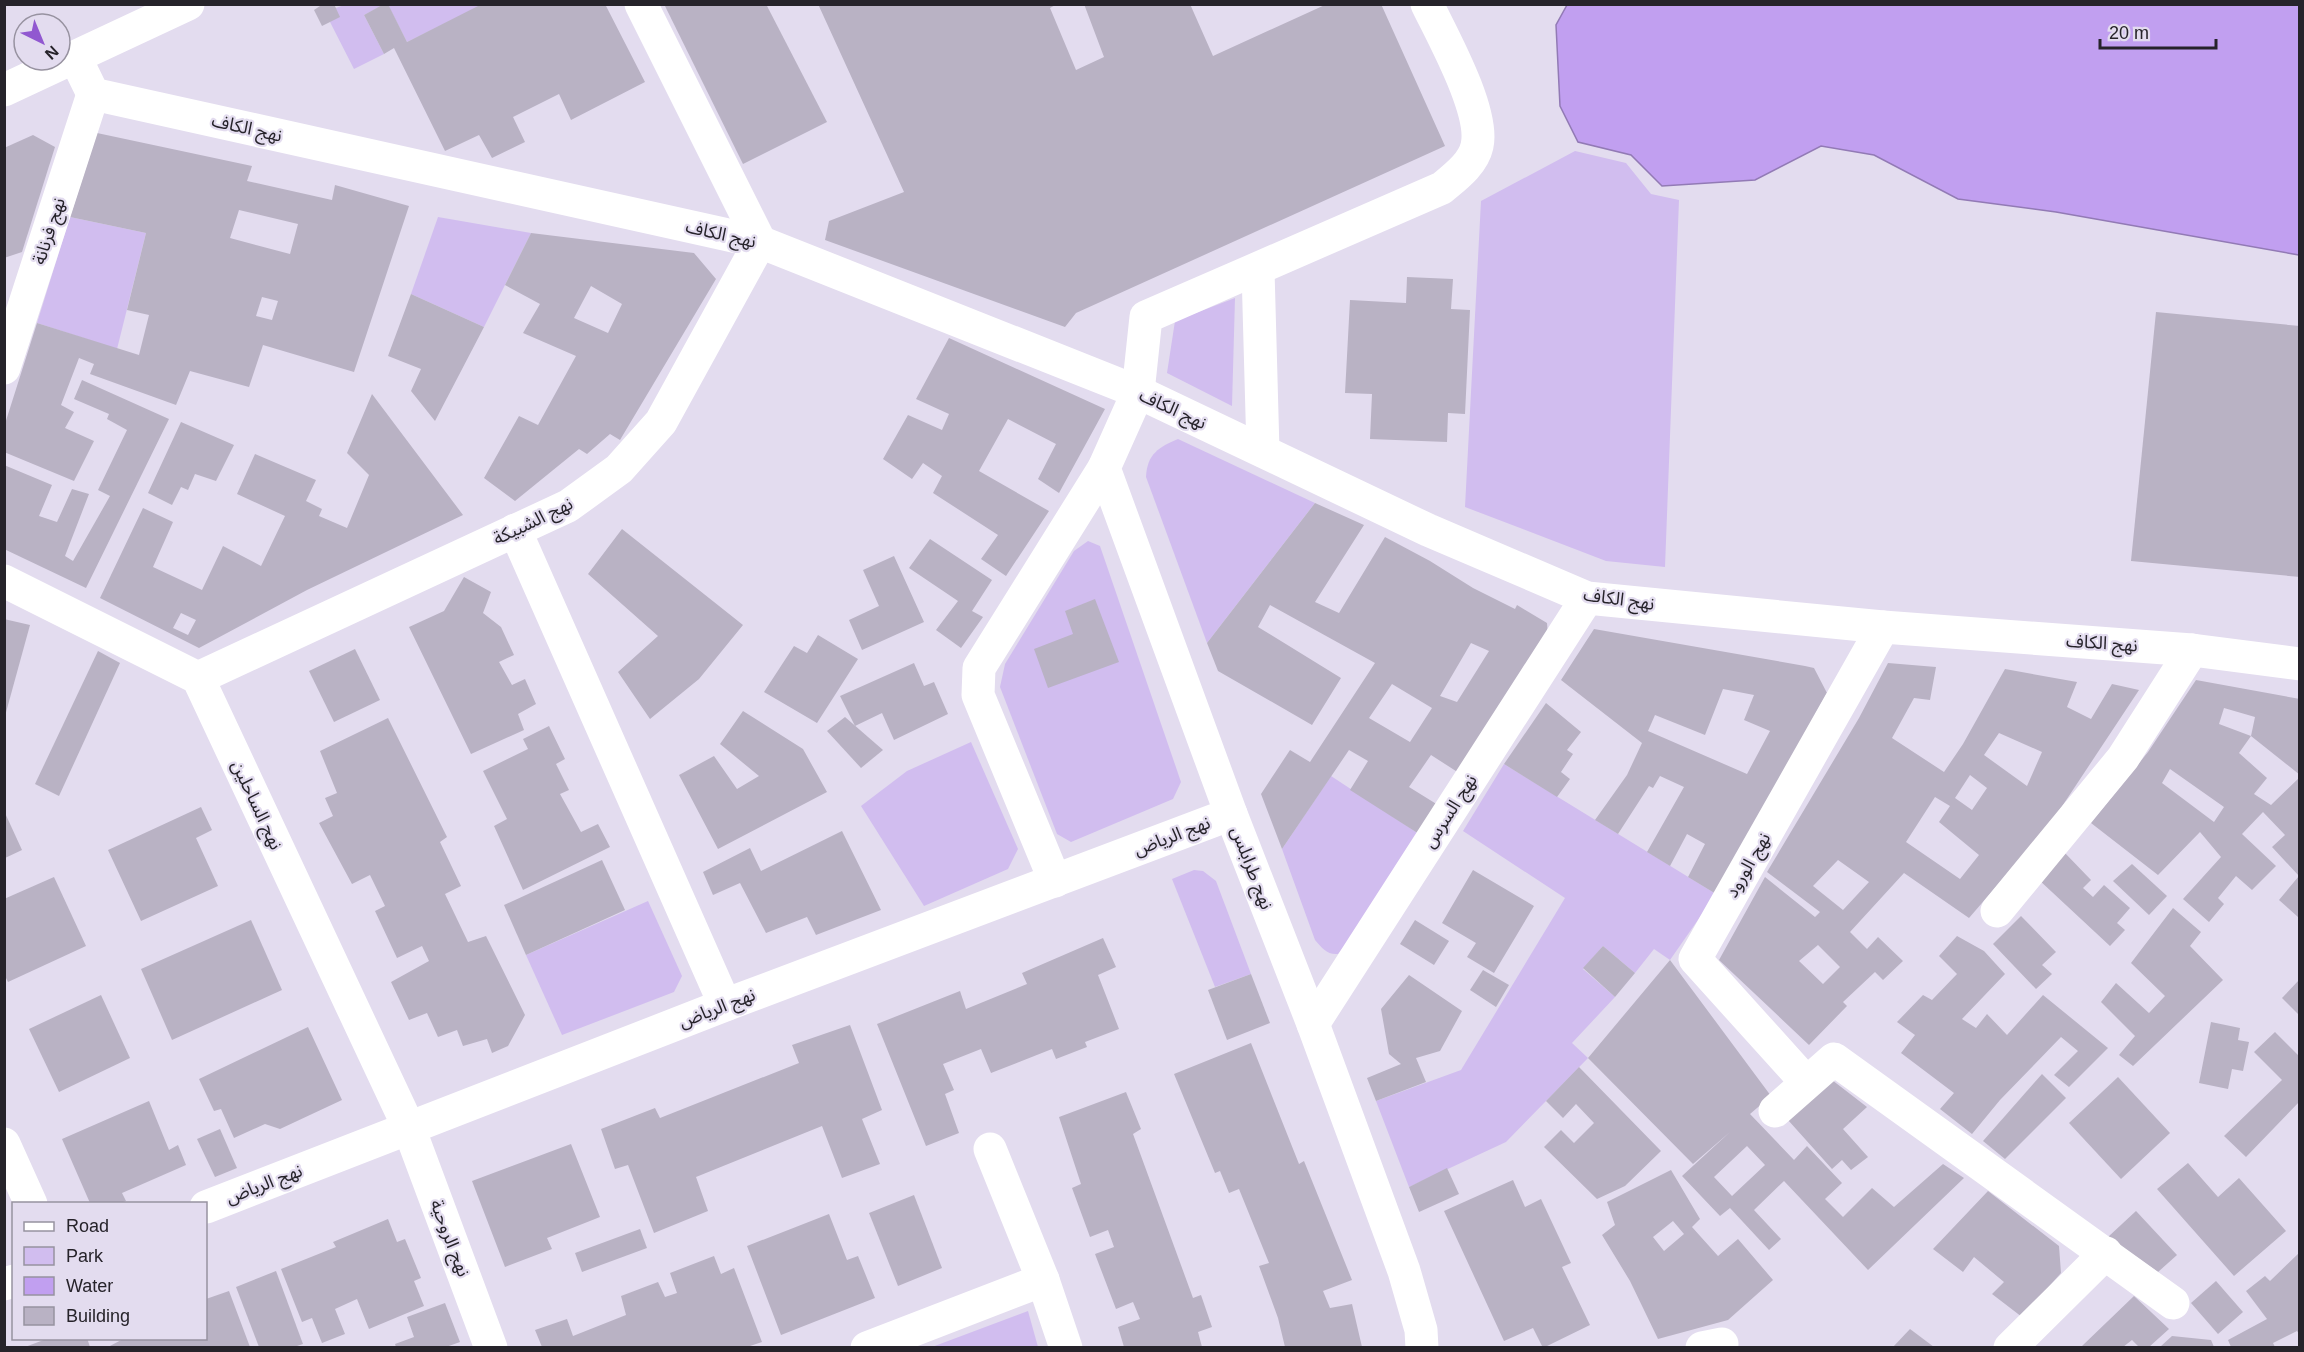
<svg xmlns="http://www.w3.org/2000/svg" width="2304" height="1352" viewBox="0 0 2304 1352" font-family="Helvetica,'Noto Sans Arabic',sans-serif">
<rect width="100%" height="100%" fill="#e3dcef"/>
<g fill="#d1bdef">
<path d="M344,5h40l-20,10 20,39 -30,15 -24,-47 6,-14z"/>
<path d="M388,5h94l-75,37z"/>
<path d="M1575,151l51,12 25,31 28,6 -14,367 -59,-6 -141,-54 16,-306z"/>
<path d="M70,217l76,16 -29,116 -80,-26z"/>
<path d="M438,217l93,16 -47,94 -73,-33z"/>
<path d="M1235,298l-3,108 -65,-33 8,-52z"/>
<path d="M1178,439l137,64 -108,140 -61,-166c1,-23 13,-30 32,-38z"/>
<path d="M1088,541l12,5 81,236 -8,17 -102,43 -14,-8 -57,-147 5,-23 69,-113z"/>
<path d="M971,742l47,107 -10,20 -84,37 -63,-100 46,-35z"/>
<path d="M1504,764l212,130 -46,66 -16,-11 -19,24 -32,-27 -20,23 32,28 -43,46 16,15 -82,84 -97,45 -33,-86 85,-31 104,-172 -102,-67z"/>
<path d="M1331,776l88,58 -72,109 -9,11c-11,1 -16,-6 -23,-14l-33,-91z"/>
<path d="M1194,870l9,1 13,10 35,93 -36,13 -43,-108z"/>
<path d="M648,901l34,75 -8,16 -112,43 -36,-80z"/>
<path d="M1028,1311l10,36h-106z"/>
</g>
<path fill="#c19ff0" stroke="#927ab5" stroke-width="1.5" d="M1567,5h732v250l-243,-43 -98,-13 -84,-44 -53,-9 -66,34 -93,6 -31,-31 -53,-13 -18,-36 -4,-81z"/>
<g fill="#b9b2c4" fill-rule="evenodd">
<path d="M323,4h11l6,13 -18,9 -8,-16z"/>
<path d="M384,4h4l19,38 75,-38h123l40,78 -74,38 -12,-26 -46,23 12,25 -33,16 -13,-23 -34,16 -51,-103 -10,6 -20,-39z"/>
<path d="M664,4h102l61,118 -84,42z"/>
<path d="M818,4h239l-7,4 26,62 28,-13 -20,-53h106l23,52 114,-52h54l64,142 -369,167 -11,14 -240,-87 4,-19 75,-29z"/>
<path d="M97,133l155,33 -5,15 85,19 3,-15 74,21 -55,166 -91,-27 -14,42 -59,-16 -14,34 -86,-31 4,-10 -15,-6 -18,47 13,7 -9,16 29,13 -20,40 -70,-29v-25l33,-104 102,32 10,-40 -22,-5 19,-77 -76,-16zM239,210l59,14 -8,30 -60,-16zM262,297l16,4 -6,19 -16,-4z"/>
<path d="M33,135l22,12 -33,105 -18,6v-110z"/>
<path d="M531,233l163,20 22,26 -96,161 -10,-6 -23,20 -8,-5 -64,52 -31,-23 35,-62 19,9 38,-69 -53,-23 17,-29 -35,-19zM591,286l31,18 -14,29 -34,-15z"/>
<path d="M1407,277l46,2 -2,30 19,1 -5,104 -17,-1 -1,29 -77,-3 2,-45 -27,-1 5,-93 56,3z"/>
<path d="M411,294l73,33 -49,94 -24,-30 10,-22 -33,-13z"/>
<path d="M2156,312l144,14v251l-169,-16z"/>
<path d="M949,338l156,71 -46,84 -21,-14 18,-35 -48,-25 -29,52 70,40 -43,65 -25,-17 17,-24 -65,-42 9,-17 -19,-13 -11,16 -29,-20 25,-44 34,15 7,-16 -33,-15z"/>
<path d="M82,380l87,39 -83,169 -82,-39v-84l48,20 -13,31 18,6 15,-33 17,5 -24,62 8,5 37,-65 -12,-6 29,-60 -20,-11 2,-5 -35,-15z"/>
<path d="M372,394l91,121 -156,75 -108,58 -99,-50 43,-90 30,14 -20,45 49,23 21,-44 38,20 24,-50 -48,-22 18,-40 61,26 -10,21 16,8 -3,7 28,12 22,-53 -22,-22zM181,613l15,7 -8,15 -15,-7z"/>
<path d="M181,422l53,23 -18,36 -21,-7 -7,16 -7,-3 -9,18 -24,-12z"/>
<path d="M1315,503l49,22 -49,77 24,11 46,-76 45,24 43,27 42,21 2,-4 30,18 1,13 -89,137 -28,-18 -22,32 29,18 -19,29 -69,-44 18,-29 -19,-11 -67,99 -21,-55 29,-44 20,12 65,-99 -105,-58 -12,22 83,51 -29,47 -94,-54 -11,-28zM1471,643l18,8 -32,51 -17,-6zM1392,684l40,24 -22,34 -41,-24z"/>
<path d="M622,529l121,96 -44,54 -49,40 -32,-47 40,-36 -70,-62z"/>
<path d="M930,539l62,41 -20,31 11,6 -22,31 -25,-18 22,-29 -49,-33z"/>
<path d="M894,556l30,66 -62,28 -13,-30 30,-14 -16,-36z"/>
<path d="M464,577l27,15 -8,21 18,14 13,28 -15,7 13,23 13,-6 11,25 -18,10 6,16 -53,24 -62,-127 35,-16z"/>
<path d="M1095,599l24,63 -71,26 -14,-39 39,-15 -8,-23z"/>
<path d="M4,619l26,6 -25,91h-1z"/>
<path d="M1594,629l211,37 9,2 13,25 -111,201 -28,-17 17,-33 -18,-10 -17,32 -23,-14 37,-65 -24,-11 -7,12 -4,-2 -31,48 -23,-14 32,-45 15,-32 -81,-63zM1723,689l31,6 -10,25 26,11 -23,43 -99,-43 7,-16 50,20z"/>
<path d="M818,635l40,24 -41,64 -53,-31 30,-46 13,7z"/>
<path d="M355,649l25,51 -46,22 -25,-51z"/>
<path d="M98,651l22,12 -61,133 -24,-12z"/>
<path d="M914,663l10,23 10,-4 14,32 -54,26 -12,-27 -27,13 -15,-30z"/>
<path d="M1888,663l48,4 -6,33 -16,-2 -22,40 52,34 19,-28 42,-75 72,13 -10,25 24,12 21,-35 27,6 -88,133 -82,95 -65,-45 -54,59 17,17 11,-12 25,24 -20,19 -8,-8 -32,30 4,4 -38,39 -90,-85 46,-83 50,40 5,-5 -53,-40 92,-154zM1999,733l43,19 -15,34 -43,-31zM1970,775l17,13 -15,22 -17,-12zM1935,797l15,9 -11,16 40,33 -19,24 -54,-37zM1838,860l31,22 -26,28 -30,-24zM1818,945l22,22 -17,17 -24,-23z"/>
<path d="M2196,680l104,19v76l-49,-39 4,-19 -31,-9 -5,16 32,12 -12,17 28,25 -13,16 17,11 29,-28v139l-2,1 -19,-17 20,-24 -27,-29 13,-12 -22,-23 -21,22 34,32 -24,24 -16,-14 -18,22 6,6 -15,18 -26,-23 38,-42 -21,-25 -42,43 -67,-52 57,-71zM2170,769l54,38 -10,15 -52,-39z"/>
<path d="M1546,703l35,29 -14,18 6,4 -12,18 9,7 -13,18 -53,-33z"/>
<path d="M743,711l60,38 24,43 -109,57 -39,-74 35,-19 23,33 22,-13 -39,-32z"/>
<path d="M845,717l38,33 -22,18 -34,-37z"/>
<path d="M388,718l59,119 -7,5 21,44 -16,8 23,48 18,-6 39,79 -17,31 -16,7 -5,-14 -24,7 -6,-16 -19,7 -11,-24 -18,7 -18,-38 38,-21 -7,-15 -25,12 -22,-47 10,-5 -15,-31 -18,9 -33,-61 14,-7 -8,-18 12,-5 -17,-42z"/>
<path d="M549,726l16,33 -9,5 13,26 -9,4 21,38 17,-8 12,23 -87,43 -29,-64 13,-7 -24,-48 45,-22 -5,-10z"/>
<path d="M201,807l11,23 -16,8 22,48 -77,35 -33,-71z"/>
<path d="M5,813l17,37 -17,8z"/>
<path d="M842,831l39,79 -65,25 -9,-18 -41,16 -26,-50 -27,12 -10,-23 47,-24 11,23z"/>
<path d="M2064,852l27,28 -8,8 10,9 11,-12 26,23 -13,15 8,7 -15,16 -72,-67z"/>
<path d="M602,860l23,50 -99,45 -22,-50z"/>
<path d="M2132,864l35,32 -18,19 -36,-34z"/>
<path d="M1473,870l61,36 -40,67 -27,-16 9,-14 -34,-20z"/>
<path d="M54,877l32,69 -78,36 -4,-8v-75z"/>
<path d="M2173,908l28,24 -11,14 33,34 -90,86 -14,-11 16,-19 -34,-34 15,-19 33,30 16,-17 -34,-33z"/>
<path d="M2021,916l35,36 -14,13 10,9 -16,15 -43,-45z"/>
<path d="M251,920l31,70 -110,50 -31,-71z"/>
<path d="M1415,920l34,21 -15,24 -34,-21z"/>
<path d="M1957,936l27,15 21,23 -43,45 14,9 11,-14 20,21 36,-40 65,53 -39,39 -15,-12 24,-24 -17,-14 -61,63 -28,34 -32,-25 14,-16 -53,-40 14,-18 -18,-13 26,-27 9,5 25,-26 -18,-18z"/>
<path d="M1103,938l13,29 -18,8 21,54 -34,13 2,5 -31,12 -4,-10 -61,24 -10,-24 -38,15 11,26 -9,4 14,39 -33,13 -49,-122 83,-33 6,18 61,-25 -5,-11z"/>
<path d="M1603,946l32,27 -20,24 -32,-29z"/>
<path d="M1670,960l101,136 -21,18 44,46 13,-14 35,37 -17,16 18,18 29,-29 22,19 49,-43 21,14 -96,92 -84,-89 -30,29 27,29 -12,11 -39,-42 -10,8 -38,-40 48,-44 -37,32 -105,-106zM1747,1146l18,19 -33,31 -18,-19z"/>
<path d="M1483,970l26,15 -13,22 -26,-17z"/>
<path d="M1251,974l19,49 -43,17 -19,-50z"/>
<path d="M1409,975l53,36 -22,40 -24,7 10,24 -50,19 -9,-23 34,-14 -12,-10 -8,-45z"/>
<path d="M2300,979v37l-18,-18z"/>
<path d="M101,995l29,63 -71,34 -30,-63z"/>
<path d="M2211,1022l29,6 -2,12 11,2 -6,29 -11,-2 -4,20 -29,-6z"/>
<path d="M850,1025l32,85 -20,9 18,45 -38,14 -20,-52 -126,51 12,34 -54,22 -26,-68 -13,4 -14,-40 54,-21 5,10 139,-55 -7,-18z"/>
<path d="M308,1027l34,73 -62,29 -15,-5 -31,14 -13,-29 -7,2 -15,-32z"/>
<path d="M2275,1032l25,25v44l-54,56 -22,-21 58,-56 -28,-28z"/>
<path d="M1251,1043l48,121 5,-3 48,119 -29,11 7,17 22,-4 10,43h-77l-7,-29 -19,-52 10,-3 -30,-74 -10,4 -9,-22 -5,2 -41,-99z"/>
<path d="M1579,1067l82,84 -36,35 -28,13 -53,-52 17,-17 13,13 20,-20 -18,-19 -13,14 -17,-17z"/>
<path d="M2042,1074l24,24 -61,61 -22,-18z"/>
<path d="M2118,1077l52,56 -49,46 -52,-56z"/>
<path d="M1832,1080l35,27 -24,22 25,28 -17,13 -9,-10 -10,9 -44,-49z"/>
<path d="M1126,1092l15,37 -8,5 60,164 8,-3 11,32 -14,5 4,15h-78l-6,-20 22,-8 -7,-17 -17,7 -21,-55 19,-7 -6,-17 -18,7 -18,-49 9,-4 -22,-67z"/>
<path d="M149,1101l20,49 9,-5 8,20 -64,28 4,8 -6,2h-30l-28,-64z"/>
<path d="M220,1129l17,39 -22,9 -18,-38z"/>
<path d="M571,1144l29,73 -53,21 5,11 -47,18 -33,-86z"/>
<path d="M2188,1163l30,34 21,-19 47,53 -52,45 -77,-87z"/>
<path d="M1447,1168l12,26 -40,18 -10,-25z"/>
<path d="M1671,1170l29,49 -8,8 26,29 20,-17 35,41 -45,40 -70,19 -28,-58 -28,-46 13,-10 -8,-23zM1673,1221l11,13 -20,17 -11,-14z"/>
<path d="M1513,1180l12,27 16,-8 30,64 -9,4 28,58 -47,23 -10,-20 -29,13 -60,-130z"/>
<path d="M1988,1191l71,55 2,27 -39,44 -30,-23 12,-12 -30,-25 -11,15 -30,-23z"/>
<path d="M914,1195l28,73 -44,18 -29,-73z"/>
<path d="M2136,1211l41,44 -19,17 -50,-35z"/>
<path d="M829,1214l18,46 11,-4 17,42 -94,37 -34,-89z"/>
<path d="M388,1219l9,23 8,-3 16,39 -7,3 10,25 -55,23 -12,-30 -22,10 10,25 -23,9 -10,-25 -10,4 -21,-53 55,-22 -3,-5z"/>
<path d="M640,1229l7,19 -65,24 -7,-19z"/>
<path d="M2300,1252v83l-3,-4 -24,12 2,4h-44l-3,-7 39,-21 -21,-28 19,-15 5,5z"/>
<path d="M714,1256l7,18 13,-6 28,74 -15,5h-205l-7,-17 32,-11 6,17 53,-21 -5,-19 37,-14 7,15 12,-4 -7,-20z"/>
<path d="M276,1271l27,73 -9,3h-35l-23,-60z"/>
<path d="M2216,1281l27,31 -25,22 -27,-31z"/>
<path d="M229,1291l21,56h-142l17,-9h81v-39z"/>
<path d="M2134,1296l35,33 -20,18h-10l-7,-7 -9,7 -41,-1z"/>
<path d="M445,1303l15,39 -14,5h-50l-1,-3 19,-7 -7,-20z"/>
<path d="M1910,1329l24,18h-41z"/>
<path d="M2172,1336l39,4 3,7h-54z"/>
<path d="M49,1338h38l3,9h-65z"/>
</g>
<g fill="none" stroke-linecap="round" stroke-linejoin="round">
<g stroke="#fff" stroke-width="33">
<path d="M75,57l18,37 667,148 378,150 290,138 159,68 296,29 309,23 108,14"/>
<path d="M4,90l184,-86"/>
<path d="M1258,270l5,181"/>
<path d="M4,368l89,-274"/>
<path d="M515,530l210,475"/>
<path d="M4,581l194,97 211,450 82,220"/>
<path d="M198,678l370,-172 51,-37 42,-47 99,-180 -119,-238"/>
<path d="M1055,881l-77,-186 1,-27 125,-200"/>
<path d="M1997,911l126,-153 69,-108"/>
<path d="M1313,1024l274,-426"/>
<path d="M1806,1082l-111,-123 188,-332"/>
<path d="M1775,1111l59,-52 339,244"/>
<path d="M4,1144l27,60"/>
<path d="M990,1149l53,131 23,68"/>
<path d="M206,1207l519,-202 506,-191"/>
<path d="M4,1284l10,-3"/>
<path d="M867,1348l176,-68"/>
<path d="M1422,1348l-1,-18 -17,-59 -91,-247 -82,-210 -127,-346 34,-76 8,-75 296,-129c13,-11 31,-24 35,-42 8,-34 -34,-109 -50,-142"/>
<path d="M1702,1348l20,-4"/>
<path d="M2010,1348l96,-95"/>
</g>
</g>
<g text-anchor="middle" stroke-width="4.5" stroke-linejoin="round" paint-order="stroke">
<g font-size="18" fill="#26232a" stroke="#e3dcef">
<text transform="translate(247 128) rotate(13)" y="6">نهج الكاف</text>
<text transform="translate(49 231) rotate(-72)" y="6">نهج فرنانة</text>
<text transform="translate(721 234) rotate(13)" y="6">نهج الكاف</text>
<text transform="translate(1173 409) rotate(25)" y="6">نهج الكاف</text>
<text transform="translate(533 521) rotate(-26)" y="6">نهج الشبيكة</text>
<text transform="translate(1619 599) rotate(8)" y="6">نهج الكاف</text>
<text transform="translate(2102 643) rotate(4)" y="6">نهج الكاف</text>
<text transform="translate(257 805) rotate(65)" y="6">نهج الساحلين</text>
<text transform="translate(1450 811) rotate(-57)" y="6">نهج السرس</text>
<text transform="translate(1172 836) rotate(-21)" y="6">نهج الرياض</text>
<text transform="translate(1748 865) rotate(-60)" y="6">نهج الورود</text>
<text transform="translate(1252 868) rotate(69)" y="6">نهج طرابلس</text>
<text transform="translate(717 1008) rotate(-21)" y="6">نهج الرياض</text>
<text transform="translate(264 1184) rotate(-21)" y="6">نهج الرياض</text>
<text transform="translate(450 1238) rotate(69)" y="6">نهج الروحية</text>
</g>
</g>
<rect width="2304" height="1352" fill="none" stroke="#26232a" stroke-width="12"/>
<rect x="12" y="1202" width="195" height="138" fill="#e3dcef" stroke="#9792a0" stroke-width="1.5"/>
<rect x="24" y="1222" width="30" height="9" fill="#ffffff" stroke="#9792a0" stroke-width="1.5"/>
<text x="66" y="1232" font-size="18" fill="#26232a">Road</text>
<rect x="24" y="1247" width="30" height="18" fill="#d1bdef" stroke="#9792a0" stroke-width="1.5"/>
<text x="66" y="1262" font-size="18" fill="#26232a">Park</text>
<rect x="24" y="1277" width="30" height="18" fill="#c19ff0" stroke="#9792a0" stroke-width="1.5"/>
<text x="66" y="1292" font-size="18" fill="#26232a">Water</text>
<rect x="24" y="1307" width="30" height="18" fill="#b9b2c4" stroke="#9792a0" stroke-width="1.5"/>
<text x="66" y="1322" font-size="18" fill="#26232a">Building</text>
<g transform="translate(42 42) rotate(137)"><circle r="28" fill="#e3dcef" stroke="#9792a0" stroke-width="1.5"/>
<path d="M0-4.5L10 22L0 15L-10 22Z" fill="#9158d0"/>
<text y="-9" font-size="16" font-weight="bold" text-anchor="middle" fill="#26232a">N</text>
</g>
<path d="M2100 39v9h116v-9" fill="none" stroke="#26232a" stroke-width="3"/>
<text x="2109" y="39" font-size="18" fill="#26232a" stroke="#e3dcef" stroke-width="4.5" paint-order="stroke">20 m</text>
</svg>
